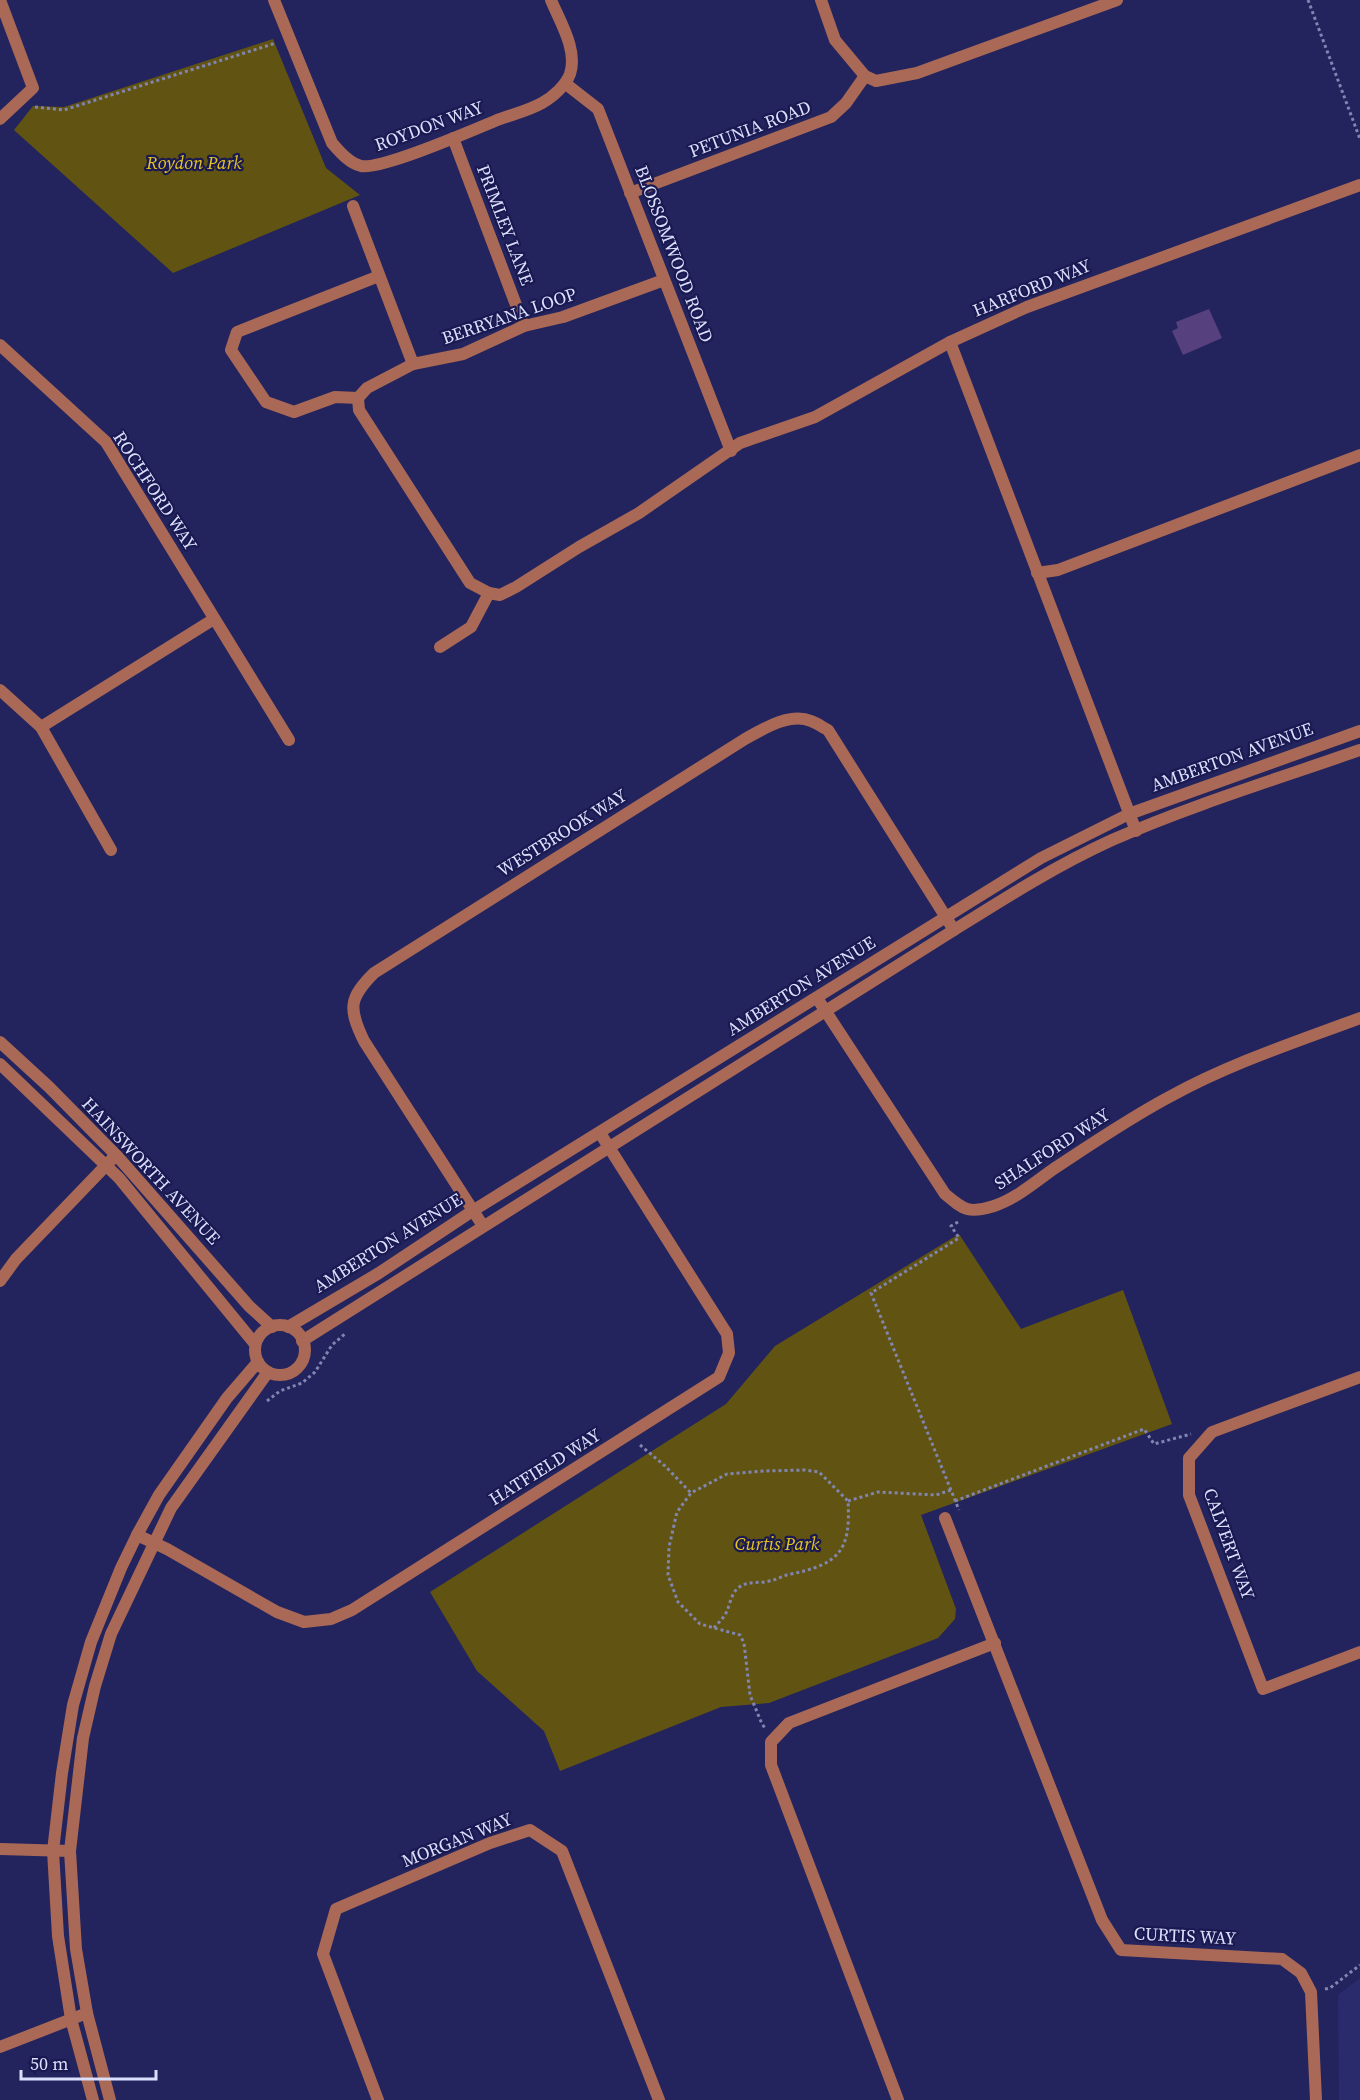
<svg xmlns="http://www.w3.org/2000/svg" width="1360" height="2100" viewBox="0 0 1360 2100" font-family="'Source Serif 4',serif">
<rect width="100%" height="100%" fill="#23245d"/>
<path fill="#2a2b6c" d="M1360,1978v122h-21l-1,-105z"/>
<g fill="#615412">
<path d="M273,39l53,129 34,27 -187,78 -159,-143 19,-24 31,1z"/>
<path d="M959,1234l62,95 102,-39 49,134 -251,91 35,94 -1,10 -17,19 -169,65 -48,4 -161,64 -16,-40 -67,-60 -47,-79 296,-188 49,-58z"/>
</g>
<path fill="#56417e" d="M1209,309l13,29 -39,17 -11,-24 6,-3 -2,-6z"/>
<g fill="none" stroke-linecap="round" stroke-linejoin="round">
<g stroke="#8285b0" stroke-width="3" stroke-dasharray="3 3" stroke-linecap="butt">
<path d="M1308,0l52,139"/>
<path d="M35,107l29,3 212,-67"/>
<path d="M958,1222l-7,4 8,12 -88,55 88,217"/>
<path d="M267,1401l13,-10 22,-8 13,-11 17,-27 14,-12"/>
<path d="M640,1445l25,21 26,27"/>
<path d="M848,1501l30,-9 58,3 15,-5"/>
<path d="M955,1501l189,-72 10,15 37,-10"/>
<path d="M714,1628c4,-5 9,-9 12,-15 4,-8 5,-19 12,-25 10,-8 20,-4 31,-7 8,-1 14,-6 22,-7 48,-10 60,-23 57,-73l-29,-29 -14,-2 -41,1 -37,3 -36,19 -14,19 -8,35 -1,28 10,27 22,22 40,11 4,8 6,52 12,29 3,4"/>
<path d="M1325,1989l5,-1 30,-23"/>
</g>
<g stroke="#a96956" stroke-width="12">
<path d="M0,0l33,88 -33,31"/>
<path d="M274,0l58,143c8,9 17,20 29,23 20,4 110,-35 134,-45 15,-6 33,-10 47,-18 11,-6 24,-18 28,-29 8,-24 -10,-52 -19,-74"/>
<path d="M821,0l14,40 30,36 11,5 41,-8 200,-73"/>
<path d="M566,84l32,25 133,342"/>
<path d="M453,138l71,188"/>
<path d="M630,193l201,-76 15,-14 19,-27"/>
<path d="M353,206l60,158"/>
<path d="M664,280l-101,37 -39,9 -61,28 -50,10 -46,24 -9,10 1,12 111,173 19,10 11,2 16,-8 63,-40 60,-34 101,-70 75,-26 135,-75"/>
<path d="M0,345l106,97 183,298"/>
<path d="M358,398l-23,-1 -41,15 -28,-10 -35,-52 6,-18 142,-56"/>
<path d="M1037,573l21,-3 302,-115"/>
<path d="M440,647l31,-20 18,-34"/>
<path d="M0,690l41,37 70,123"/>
<path d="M41,727l173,-108"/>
<path d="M1136,831l-186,-489 77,-35 333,-122"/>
<path d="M817,998l128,196c19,16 24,20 49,12 22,-7 42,-25 61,-38 38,-25 76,-51 116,-72 60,-33 125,-54 189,-78"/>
<path d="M483,1226l-119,-185c-16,-33 -15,-43 10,-68l371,-234c18,-10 45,-27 66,-18 6,2 11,6 17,9l126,200"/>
<path d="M0,1281l16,-22 100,-104"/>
<path d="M1360,1377l-148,55 -23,26v37l74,194 97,-37"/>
<path d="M945,1518l157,402 19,30 161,9 19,14 10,19 5,108"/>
<path d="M137,1535l30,14 110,63 27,10 27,-3 21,-9 367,-233 10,-24 -2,-19 -127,-201"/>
<path d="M0,1849l70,2"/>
<path d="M0,2047l87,-34"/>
<path d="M378,2100l-55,-146 13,-45 154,-66 40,-13 32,21 97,249"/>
<path d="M898,2100l-127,-335v-23l18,-19 206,-80"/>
</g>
<g stroke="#a96956" stroke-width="12">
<path d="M0,1042l49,45 69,70 131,149 23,21"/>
<path d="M0,1064l119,114 136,166"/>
<circle cx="280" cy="1350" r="25"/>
<path d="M288,1327l91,-54 95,-63 567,-352 88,-44 231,-83"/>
<path d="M302,1341l652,-411c51,-32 103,-65 158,-90 80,-35 165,-61 248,-90"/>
<path d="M93,2100l-22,-81 -13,-83 -5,-85 9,-78 11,-68 18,-63 30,-74 16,-33 22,-40 68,-97 31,-36"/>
<path d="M110,2100l-23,-87 -11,-64 -6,-98 13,-113 12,-52 16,-52 60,-126 97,-136"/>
</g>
</g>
<g text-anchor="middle" stroke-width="4.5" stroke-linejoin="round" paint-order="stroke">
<g font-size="18" fill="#dadffc" stroke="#1a1951">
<text transform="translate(429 126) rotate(-20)" y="6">ROYDON WAY</text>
<text transform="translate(750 129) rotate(-21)" y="6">PETUNIA ROAD</text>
<text transform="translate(505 225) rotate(69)" y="6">PRIMLEY LANE</text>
<text transform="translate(674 254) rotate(69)" y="6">BLOSSOMWOOD ROAD</text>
<text transform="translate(1032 288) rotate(-22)" y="6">HARFORD WAY</text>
<text transform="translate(509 316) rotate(-19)" y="6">BERRYANA LOOP</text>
<text transform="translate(155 491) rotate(57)" y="6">ROCHFORD WAY</text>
<text transform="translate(1232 757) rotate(-20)" y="6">AMBERTON AVENUE</text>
<text transform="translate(562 833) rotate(-32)" y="6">WESTBROOK WAY</text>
<text transform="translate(801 986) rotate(-32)" y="6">AMBERTON AVENUE</text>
<text transform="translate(1052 1149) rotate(-33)" y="6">SHALFORD WAY</text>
<text transform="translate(151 1171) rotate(47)" y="6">HAINSWORTH AVENUE</text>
<text transform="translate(388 1243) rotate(-32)" y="6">AMBERTON AVENUE</text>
<text transform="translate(545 1467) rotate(-32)" y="6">HATFIELD WAY</text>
<text transform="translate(1229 1544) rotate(70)" y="6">CALVERT WAY</text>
<text transform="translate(457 1840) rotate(-22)" y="6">MORGAN WAY</text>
<text transform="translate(1185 1936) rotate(3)" y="6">CURTIS WAY</text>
</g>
<g font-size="18" font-style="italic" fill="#e5c61e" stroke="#1a1951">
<text x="194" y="169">Roydon Park</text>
<text x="777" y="1550">Curtis Park</text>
</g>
</g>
<path d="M21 2070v9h135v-9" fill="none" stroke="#dadffc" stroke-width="3"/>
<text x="30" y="2070" font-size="18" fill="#dadffc" stroke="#1a1951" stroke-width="4.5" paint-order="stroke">50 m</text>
</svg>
